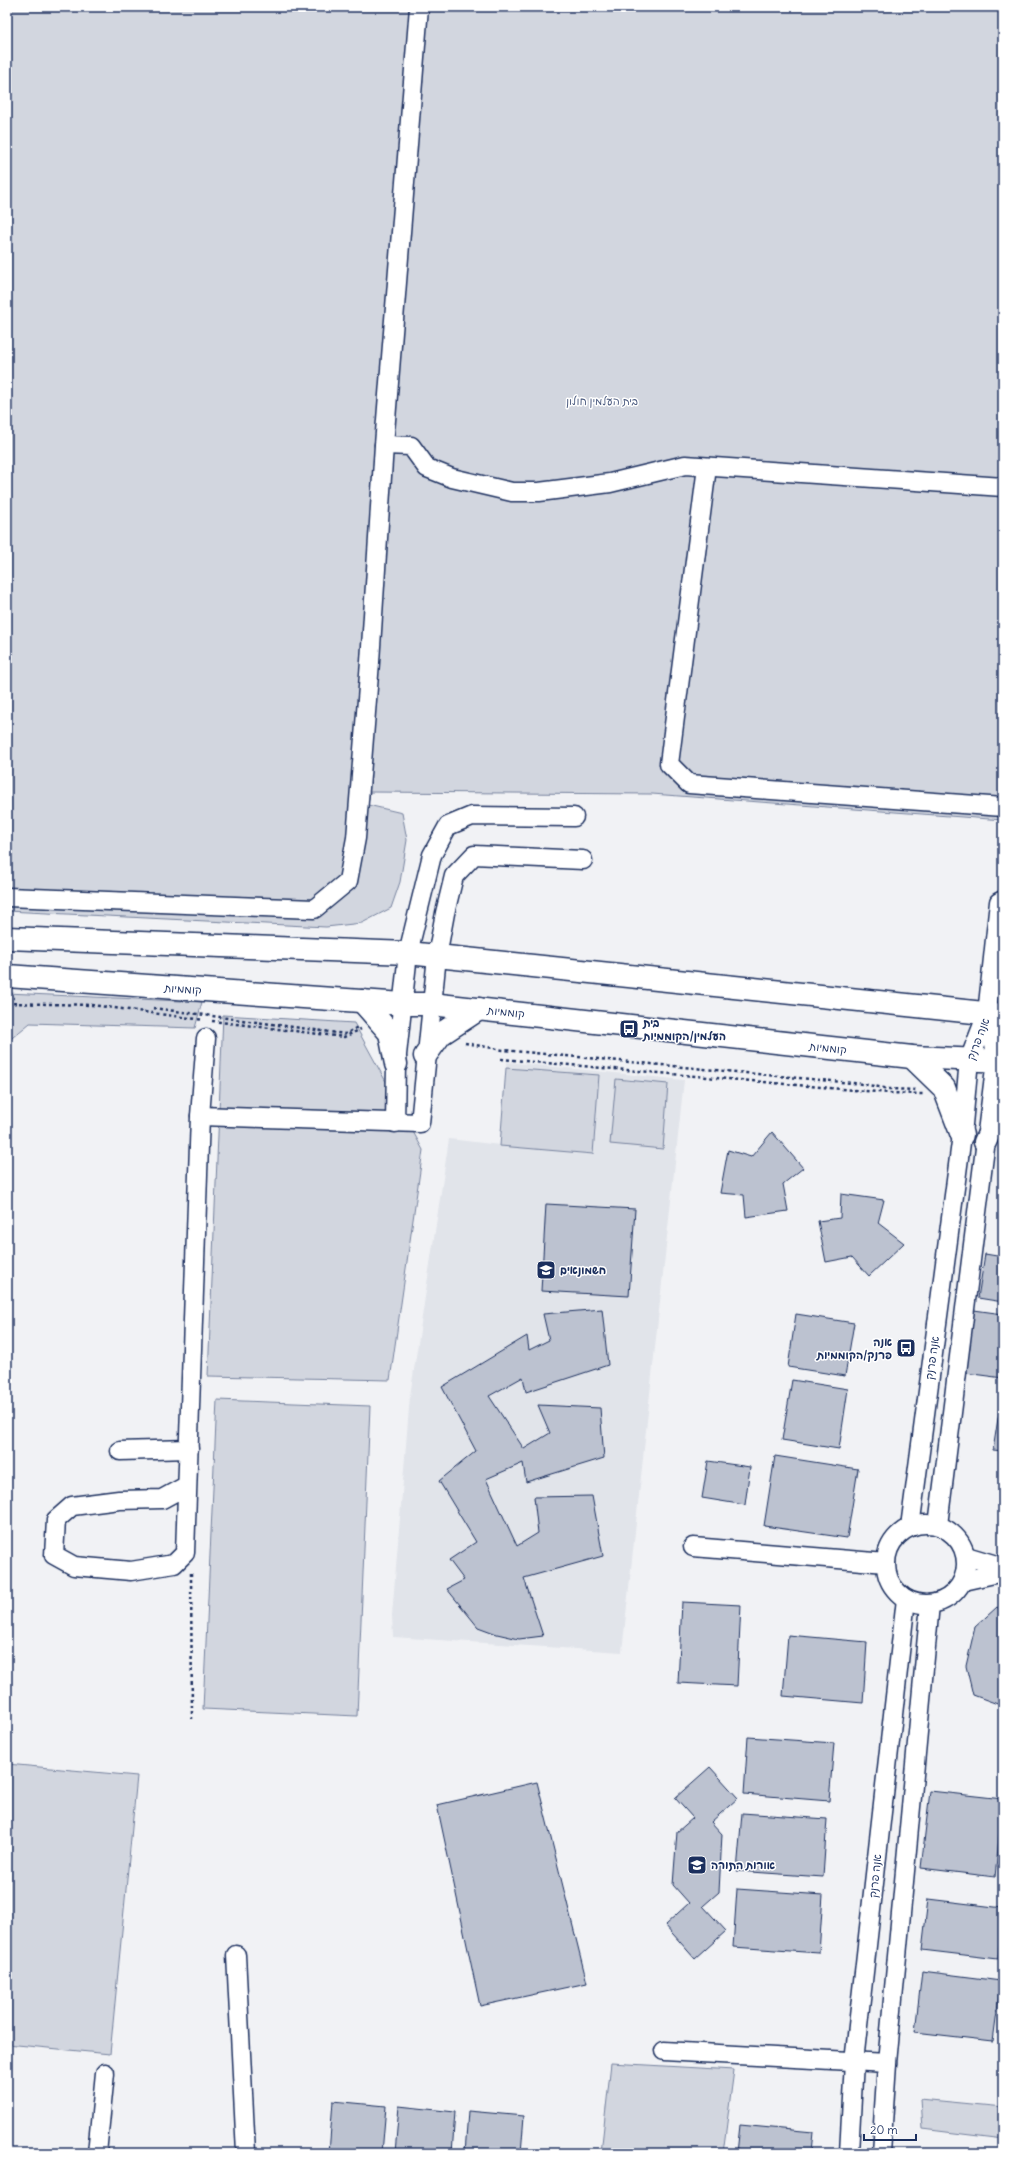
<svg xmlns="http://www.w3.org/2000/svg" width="1010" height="2160" viewBox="0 0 1010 2160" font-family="Delius,'Playpen Sans Hebrew',sans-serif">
<rect width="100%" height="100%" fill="#f1f2f5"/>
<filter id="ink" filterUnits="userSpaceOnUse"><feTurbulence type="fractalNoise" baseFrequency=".025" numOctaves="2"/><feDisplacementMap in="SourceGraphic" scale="8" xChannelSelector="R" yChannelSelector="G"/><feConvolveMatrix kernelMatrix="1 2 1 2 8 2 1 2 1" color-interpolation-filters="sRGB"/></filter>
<g filter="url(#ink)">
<path fill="#e1e4ea" d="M507,1062l177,18 -62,572 -229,-15 -1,-22 18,-219 39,-257 51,6z"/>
<g fill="#d2d6df" stroke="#76829e">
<path d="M7,7h996v813l-351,-26 -282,-2 -2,13 34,8 5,27 -7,42 -9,26 -29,15 -36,4 -319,-16z"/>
<path d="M7,993l195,9 -7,26 -165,-5 -23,19z"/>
<path d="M223,1015l131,8 69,127 -33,230 -182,-4z"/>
<path d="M506,1068l93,7 -6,79 -93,-8z"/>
<path d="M616,1079l52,5 -5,65 -53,-5z"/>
<path d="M217,1400l153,6 -13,310 -154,-7z"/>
<path d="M7,1764l130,12 -27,278 -103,-10z"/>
<path d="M611,2063l123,7 -11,83h-122z"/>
<path d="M920,2099l83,8v32l-81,-10z"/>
</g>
<g fill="#bcc2d0" stroke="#1b2f5e">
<path d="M772,1132l31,36 -20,16 5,27 -42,6 -2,-22 -24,-2 8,-43 23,7z"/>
<path d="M841,1194l43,6 -6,23 26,20 -35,33 -17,-19 -26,5 -8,-41 22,-3z"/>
<path d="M546,1204l89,5 -6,87 -88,-5z"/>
<path d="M985,1254l18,3v45l-25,-4z"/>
<path d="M602,1309l6,56 -82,27 -3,-15 -34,19 35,53 26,-16 -12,-28 62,3 4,50 -78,24 -3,-19 -37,16 31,67 21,-13 -4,-36 58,-1 11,60 -79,22 19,58 -24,3 -22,-5 -19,-7 -31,-38 17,-9 -15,-20 27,-18 -37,-61 37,-30 -34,-64 85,-51 2,14 20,-10 -6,-26z"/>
<path d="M974,1310l29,4v64l-38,-5z"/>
<path d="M796,1314l58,9 -9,53 -57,-9z"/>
<path d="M792,1380l56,9 -9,60 -57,-9z"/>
<path d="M1003,1387v64l-10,-1z"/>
<path d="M775,1456l83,13 -11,69 -83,-12z"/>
<path d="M708,1461l42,6 -5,38 -43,-7z"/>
<path d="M682,1602l59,3 -4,81 -59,-3z"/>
<path d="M997,1607l6,3v96l-30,-11 -7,-29 9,-39z"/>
<path d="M788,1635l79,7 -4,61 -80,-7z"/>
<path d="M748,1737l86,6 -5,58 -85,-7z"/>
<path d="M710,1767l28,31 -27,24 11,12 -3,58 -16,14 23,25 -31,28 -30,-34 24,-22 -16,-18 4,-53 16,-14 -18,-20z"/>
<path d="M537,1782l50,201 -107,23 -43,-201z"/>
<path d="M930,1791l73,8 -8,78 -74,-9z"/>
<path d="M742,1813l85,6 -4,58 -86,-6z"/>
<path d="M737,1889l86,6 -4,58 -86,-6z"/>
<path d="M928,1899l75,9 -5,51 -76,-9z"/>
<path d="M922,1971l79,10 -8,60 -78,-9z"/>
<path d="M333,2101l53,5 -4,47h-53z"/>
<path d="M399,2106l56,6 -3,41h-57z"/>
<path d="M468,2111l56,5 -3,37h-56z"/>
<path d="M740,2125l73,7 -2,21h-74z"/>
</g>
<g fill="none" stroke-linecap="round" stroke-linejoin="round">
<defs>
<g id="minor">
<path d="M384,445l27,1 16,22 25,10 60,14h27l71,-9 75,-18 318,22"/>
<path d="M707,467l-38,297 20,20 314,23"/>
<path d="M7,897l307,12 34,-28 8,-43 14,-176 14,-217 35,-438"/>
<path d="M200,1116l220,7 17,-167 8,-43 9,-37 20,-21 109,5"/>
<path d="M395,1123l1,-59 12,-111 24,-98 16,-29 24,-10 102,1"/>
<path d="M120,1451l69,-2"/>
<path d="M186,1486l-24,13 -43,1 -47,6 -16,14 -2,35 20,11 57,5 43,-7 11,-11 15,-437 6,-78"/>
<circle cx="926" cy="1564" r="40"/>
<path d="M938,1525l58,-465 -9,-46 12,-112 4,-2"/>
<path d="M910,1527l52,-392 7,-75 18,-46"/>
<path d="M693,1547l193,16"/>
<path d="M966,1556l37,11"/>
<path d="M963,1581l40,-9"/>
<path d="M236,1955l10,198"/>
<path d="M664,2051l223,12"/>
<path d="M97,2153l8,-80"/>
<path d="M849,2153l5,-92 52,-462"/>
<path d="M881,2153l6,-90 43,-459"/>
</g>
<g id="major">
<path d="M7,938l401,15 595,62"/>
<path d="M7,976l396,28h28l481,53 91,4"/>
<path d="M362,1001l28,32 6,31"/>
<path d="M425,1056l16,-22 38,-25"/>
<path d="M912,1057l32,31 18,47"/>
<path d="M985,1142l18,-39"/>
</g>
</defs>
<use href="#minor" stroke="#1b2f5e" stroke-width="21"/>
<use href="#major" stroke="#1b2f5e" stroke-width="25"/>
<g stroke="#1b2f5e" stroke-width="2.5" stroke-dasharray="3 3" stroke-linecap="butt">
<path d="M7,998h7"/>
<path d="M7,1003l85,2 112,15"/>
<path d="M153,1008l192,26 13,-7"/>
<path d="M212,1021l132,16 17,-8"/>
<path d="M465,1043l38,7 360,34 26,5 28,1"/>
<path d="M501,1059l387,34 35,1"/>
<path d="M191,1573l1,146"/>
</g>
<use href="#minor" stroke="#fff" stroke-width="18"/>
<use href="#major" stroke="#fff" stroke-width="22"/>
</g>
</g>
<defs>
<symbol id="bus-square" viewBox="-11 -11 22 22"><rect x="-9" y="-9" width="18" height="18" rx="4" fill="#1b2f5e" stroke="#fff"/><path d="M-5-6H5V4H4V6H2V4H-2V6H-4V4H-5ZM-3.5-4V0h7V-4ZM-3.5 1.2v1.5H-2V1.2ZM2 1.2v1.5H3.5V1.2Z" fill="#fff"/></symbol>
<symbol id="school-square" viewBox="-11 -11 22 22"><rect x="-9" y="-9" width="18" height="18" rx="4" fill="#1b2f5e" stroke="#fff"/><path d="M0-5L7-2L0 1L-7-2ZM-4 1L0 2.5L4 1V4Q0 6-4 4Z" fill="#fff"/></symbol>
</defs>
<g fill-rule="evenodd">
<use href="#bus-square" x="618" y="1018" width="22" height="22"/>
<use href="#school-square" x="535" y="1259" width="22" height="22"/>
<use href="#bus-square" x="895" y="1337" width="22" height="22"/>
<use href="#school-square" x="686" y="1854" width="22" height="22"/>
</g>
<g text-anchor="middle" stroke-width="3" stroke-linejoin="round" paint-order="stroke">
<g font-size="11" fill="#49597e" stroke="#fff">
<text x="602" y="405">בית העלמין חולון</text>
</g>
<g font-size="11" fill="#1b2f5e" stroke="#fff">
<text transform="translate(183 989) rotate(4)" y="4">קוממיות</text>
<text transform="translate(506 1012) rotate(6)" y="4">קוממיות</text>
<text transform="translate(978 1039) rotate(-69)" y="4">אנה פרנק</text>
<text transform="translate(828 1048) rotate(6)" y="4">קוממיות</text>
<text transform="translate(932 1358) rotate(-82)" y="4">אנה פרנק</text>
<text transform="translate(875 1876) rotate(-84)" y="4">אנה פרנק</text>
</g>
<g font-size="11" font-weight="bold" fill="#1b2f5e" stroke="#fff" text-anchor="start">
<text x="643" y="1027">בית<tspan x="643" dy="13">העלמין/הקוממיות</tspan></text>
<text x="560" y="1274">חשמונאים</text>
<text x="892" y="1346" text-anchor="end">אנה<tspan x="892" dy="13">פרנק/הקוממיות</tspan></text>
<text x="711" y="1869">אורות התורה</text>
</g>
</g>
<rect width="1010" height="2160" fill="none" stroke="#fff" stroke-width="24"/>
<rect x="12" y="12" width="986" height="2136" fill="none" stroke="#1b2f5e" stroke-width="1.5" filter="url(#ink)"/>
<path d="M864 2134v6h52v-6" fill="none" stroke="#1b2f5e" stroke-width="2"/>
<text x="870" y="2134" font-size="12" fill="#1b2f5e" stroke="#ffffff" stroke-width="3" paint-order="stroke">20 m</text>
</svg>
